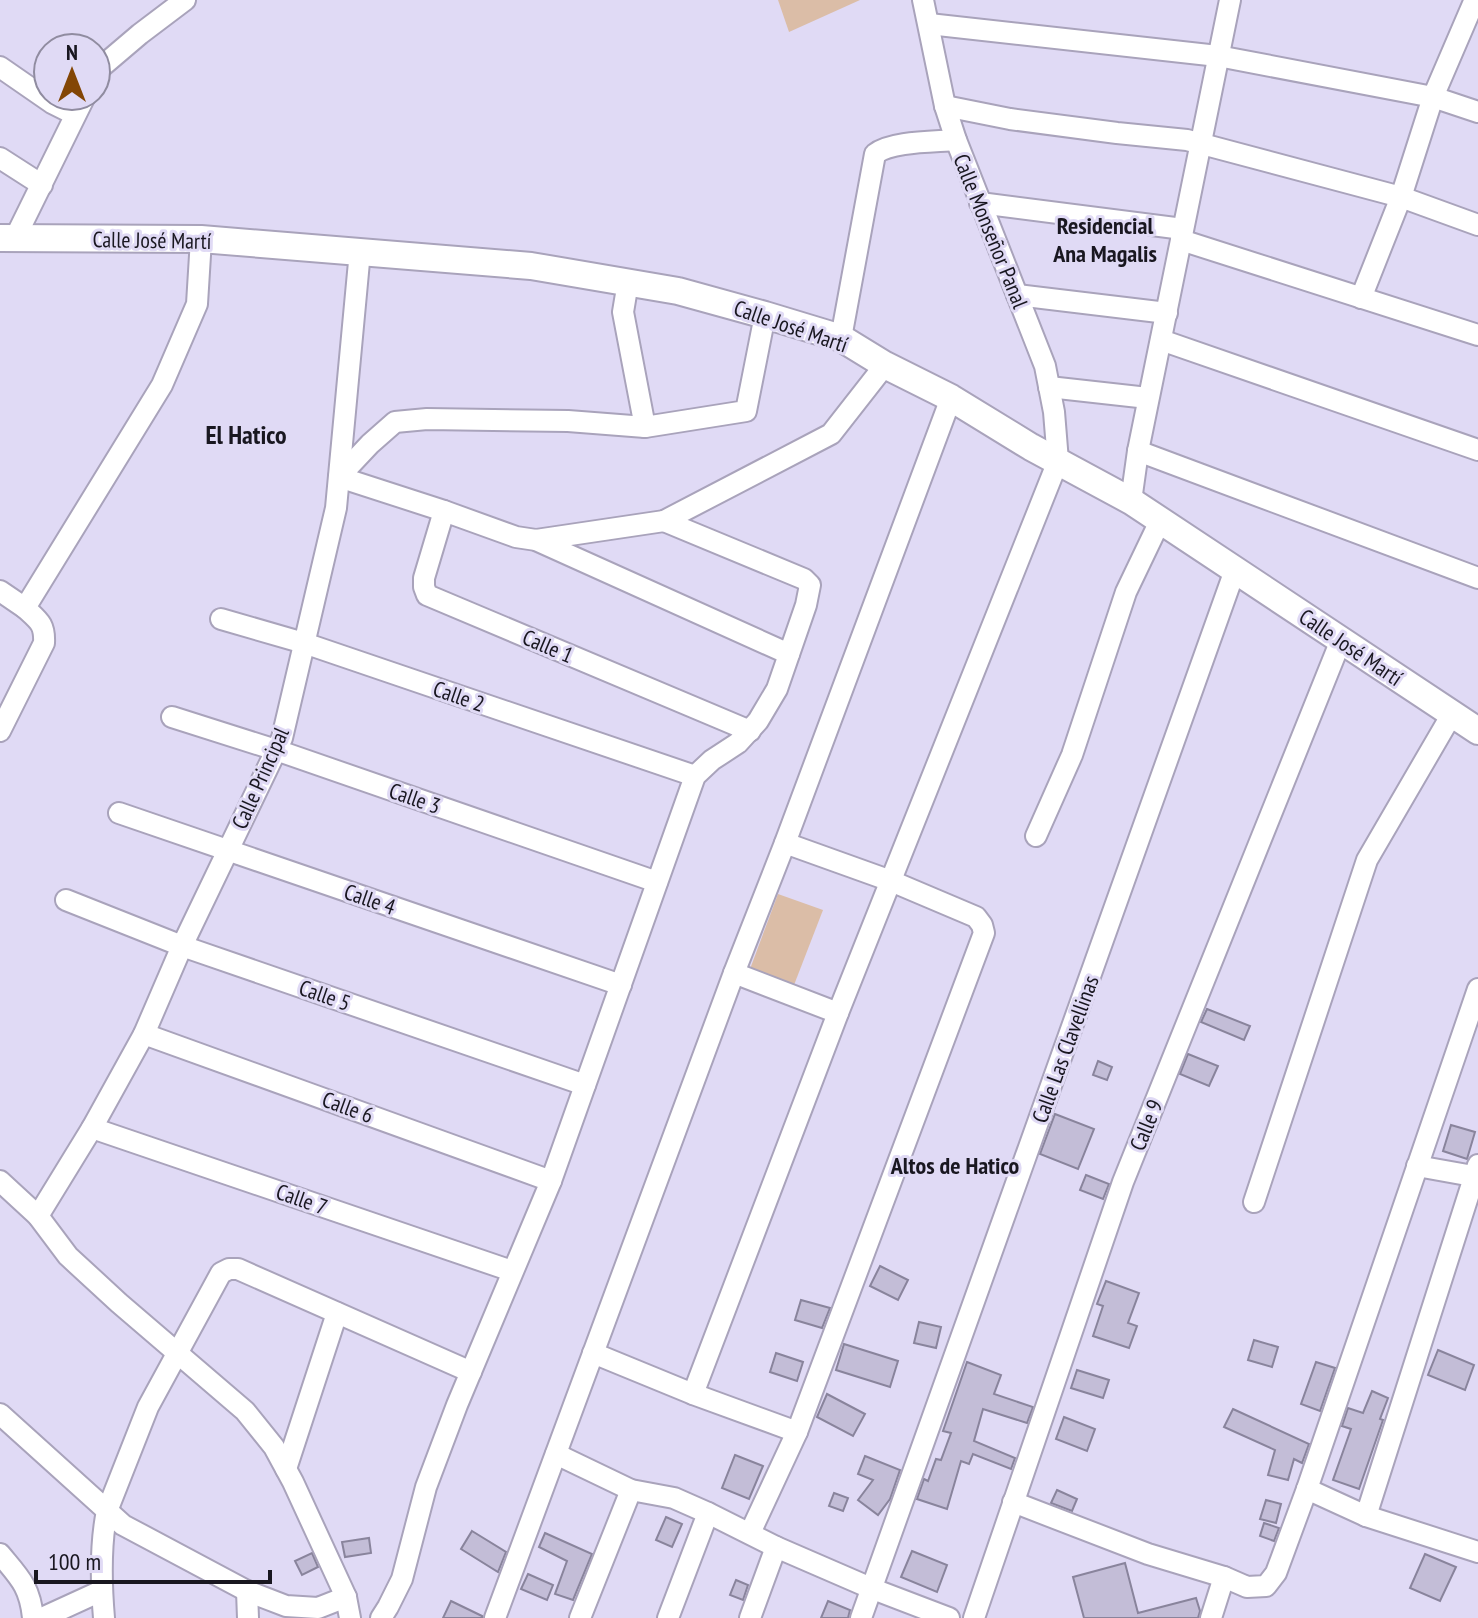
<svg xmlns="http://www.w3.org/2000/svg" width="1478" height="1618" viewBox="0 0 1478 1618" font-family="'PT Sans Narrow',sans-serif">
<rect width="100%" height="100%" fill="#e0daf5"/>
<g fill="#dbbda7">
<path d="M778,0h82l-71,32z"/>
<path d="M778,894l45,16 -29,75 -44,-16z"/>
</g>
<g fill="#c3bdd7" stroke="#89849c" stroke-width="2">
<path d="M1207,1009l43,17 -6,14 -43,-18z"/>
<path d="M1188,1054l30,12 -9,20 -29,-12z"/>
<path d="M1098,1061l14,6 -5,13 -14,-5z"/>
<path d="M1055,1114l39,15 -16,40 -38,-15z"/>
<path d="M1451,1125l24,7 -8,27 -24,-8z"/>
<path d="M1086,1175l23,9 -6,15 -23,-9z"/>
<path d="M880,1266l28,14 -10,20 -28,-14z"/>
<path d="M1106,1281l33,12 -11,30 9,3 -8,22 -36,-12 10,-30 -6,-2z"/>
<path d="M801,1300l29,8 -8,20 -27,-8z"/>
<path d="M919,1322l22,5 -5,21 -22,-5z"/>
<path d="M1254,1340l24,7 -6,20 -24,-7z"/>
<path d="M844,1344l54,17 -8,26 -54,-17z"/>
<path d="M1438,1350l36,15 -9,25 -37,-15z"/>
<path d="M776,1353l27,9 -6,19 -27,-9z"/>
<path d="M967,1362l34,13 -7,19 39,13 -6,16 -44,-14 -9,32 41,17 -4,11 -38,-15 -4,10 -8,-3 -14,48 -30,-10 7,-20 4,2 8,-22 5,1 10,-27 -8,-2z"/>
<path d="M1316,1362l19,6 -15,43 -19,-7z"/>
<path d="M1077,1370l32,10 -6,18 -32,-10z"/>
<path d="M1372,1391l16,7 -8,21 3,1 -24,69 -26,-9 18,-51 -9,-3 6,-18 15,5z"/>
<path d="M827,1394l38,20 -12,22 -36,-19z"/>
<path d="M1233,1409l76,35 -7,19 -8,-4 -6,21 -20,-5 7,-25 -51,-23z"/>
<path d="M1064,1417l31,12 -8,22 -31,-12z"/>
<path d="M735,1455l28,11 -14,33 -27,-11z"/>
<path d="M865,1456l35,14 -10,29 -12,16 -20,-15 15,-20 -15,-6z"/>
<path d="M1057,1490l20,9 -5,12 -21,-8z"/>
<path d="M834,1493l14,5 -5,13 -14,-5z"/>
<path d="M1266,1500l15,4 -5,19 -16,-4z"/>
<path d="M666,1517l16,7 -10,23 -16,-7z"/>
<path d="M1264,1523l15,5 -5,13 -14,-5z"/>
<path d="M472,1531l34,21 -8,20 -37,-23z"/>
<path d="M545,1533l47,21 -19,46 -18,-6 12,-33 -28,-14z"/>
<path d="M369,1538l2,15 -26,4 -3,-15z"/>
<path d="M912,1551l35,14 -10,27 -36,-15z"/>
<path d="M312,1553l6,14 -16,8 -7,-14z"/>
<path d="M1425,1554l31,13 -16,34 -30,-13z"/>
<path d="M1125,1563l13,50 58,-15 4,13 -2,7h-114l-11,-41z"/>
<path d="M528,1574l25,11 -6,15 -26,-11z"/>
<path d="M736,1580l12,5 -5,15 -13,-5z"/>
<path d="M451,1601l31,15v2h-39z"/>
<path d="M828,1601l22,9 -2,8h-27z"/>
</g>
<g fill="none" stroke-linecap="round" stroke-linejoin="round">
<defs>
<g id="minor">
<path d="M929,24l289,32 215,41 45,15"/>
<path d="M0,67l52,36 22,11"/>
<path d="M96,76l4,-8 40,-34 45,-34"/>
<path d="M945,106l65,13 107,14 70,7 214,57 77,28"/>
<path d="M0,158l42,27"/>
<path d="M980,203l203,26"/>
<path d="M15,238l70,-142"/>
<path d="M1181,240l297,95"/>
<path d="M628,282l-5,30 22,115 101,-16 19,-96"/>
<path d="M1017,295l150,18"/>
<path d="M1361,298l40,-101 32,-100 40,-93"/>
<path d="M841,338l34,-184c16,-13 60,-12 81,-14"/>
<path d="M1161,340l317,110"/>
<path d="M1049,387l99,11"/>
<path d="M645,427l-77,-6 -141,-2 -32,3 -25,22 -31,33 105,34 72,26 20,3 128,-19 167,-87 54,-69"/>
<path d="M1138,451l340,127"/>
<path d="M1131,501l7,-50 92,-451"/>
<path d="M444,511l-20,67v9l3,8 323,136"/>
<path d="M538,541l251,113"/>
<path d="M0,591l25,17"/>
<path d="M221,619l83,24 391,133"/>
<path d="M172,717l104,33 381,132"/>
<path d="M0,731l44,-88c1,-19 -5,-22 -19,-35l137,-223 35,-81 4,-65"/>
<path d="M119,813l502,172"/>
<path d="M1036,836l36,-81 54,-163 34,-71"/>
<path d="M66,900l116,46 403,139"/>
<path d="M734,973l104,40"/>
<path d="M144,1034l407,147"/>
<path d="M92,1128l420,143"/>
<path d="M1417,1166l61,11"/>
<path d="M0,1181l38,35 30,40 51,47 126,108 29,36 19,35 53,115 4,21"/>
<path d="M1254,1202l113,-342 85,-146"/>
<path d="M38,1216l54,-88 52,-94 38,-88 100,-208 54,-230 24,-257"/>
<path d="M593,1353l100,41 104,38"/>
<path d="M693,1394l145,-381 220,-552 -4,-49 -9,-46 -89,-226 -11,-34 -22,-106"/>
<path d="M0,1414l123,111 124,66 39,15 32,2 28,-11"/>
<path d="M556,1454l75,36 43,8 34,15 68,34 97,42 76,29"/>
<path d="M286,1469l51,-156"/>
<path d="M1307,1489l59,27 112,36"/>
<path d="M1013,1502l135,52 76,23 23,10 19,-1 10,-13 31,-84 171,-500"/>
<path d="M1366,1516l112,-351"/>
<path d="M750,1533l47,-101 187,-499 -2,-8 -6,-8 -85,-36 -106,-38"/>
<path d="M0,1554c19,23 30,32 33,64"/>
<path d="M247,1591l1,27"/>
<path d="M42,1618l59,-27"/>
<path d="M104,1618c-3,-35 -4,-73 3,-107l41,-104 73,-134 8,-4h9l233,103"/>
<path d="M381,1618l7,-11 14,-28 24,-92 31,-82 94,-224 144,-405 17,-16 26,-17 20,-22 19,-32 29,-84 4,-20 -6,-6 -140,-58"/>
<path d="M495,1618l239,-645 51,-130 166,-445"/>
<path d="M580,1618l51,-128"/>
<path d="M668,1618l40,-105"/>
<path d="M750,1618l26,-71"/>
<path d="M861,1618l374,-1048"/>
<path d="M974,1618l149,-436 218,-542"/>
<path d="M1211,1618l13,-41"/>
</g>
<path id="major" d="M0,238l201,1 330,27 147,25 87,24 76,23 44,27 66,33 80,49 100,54 347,230"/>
</defs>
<use href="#minor" stroke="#a9a3bb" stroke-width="24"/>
<use href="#major" stroke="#a9a3bb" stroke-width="30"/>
<use href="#minor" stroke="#fff" stroke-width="20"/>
<use href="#major" stroke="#fff" stroke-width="26"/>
</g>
<g text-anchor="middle" stroke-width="6" stroke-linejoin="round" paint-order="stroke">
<g font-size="22" fill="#191720" stroke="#e0daf5">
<text transform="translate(991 231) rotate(68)" y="8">Calle Monseñor Panal</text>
<text transform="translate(152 240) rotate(1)" y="8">Calle José Martí</text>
<text transform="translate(791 326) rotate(19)" y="8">Calle José Martí</text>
<text transform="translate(548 646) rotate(23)" y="8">Calle 1</text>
<text transform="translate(1351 647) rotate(34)" y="8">Calle José Martí</text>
<text transform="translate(459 696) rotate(19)" y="8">Calle 2</text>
<text transform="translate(260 778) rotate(-66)" y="8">Calle Principal</text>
<text transform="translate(415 798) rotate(19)" y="8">Calle 3</text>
<text transform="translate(370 899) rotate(19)" y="8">Calle 4</text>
<text transform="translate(325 995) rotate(19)" y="8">Calle 5</text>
<text transform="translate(1065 1049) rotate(-70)" y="8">Calle Las Clavellinas</text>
<text transform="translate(348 1107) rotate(20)" y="8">Calle 6</text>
<text transform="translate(1146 1125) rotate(-68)" y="8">Calle 9</text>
<text transform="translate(302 1199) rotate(19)" y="8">Calle 7</text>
</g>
<g font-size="24" font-weight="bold" fill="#191720" stroke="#e0daf5">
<text x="1105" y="234">Residencial<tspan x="1105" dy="28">Ana Magalis</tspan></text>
<text x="955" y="1174">Altos de Hatico</text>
</g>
<g font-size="26" font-weight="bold" fill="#191720" stroke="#e0daf5">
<text x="246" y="444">El Hatico</text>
</g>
</g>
<g transform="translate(72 72)"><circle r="38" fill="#e0daf5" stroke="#908ca0" stroke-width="2"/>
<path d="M0-6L14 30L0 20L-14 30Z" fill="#834605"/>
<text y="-12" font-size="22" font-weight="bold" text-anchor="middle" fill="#191720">N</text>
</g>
<path d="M36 1570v12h234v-12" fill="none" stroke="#191720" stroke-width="4"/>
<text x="48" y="1570" font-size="24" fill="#191720" stroke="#e0daf5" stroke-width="6" paint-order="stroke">100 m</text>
</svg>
